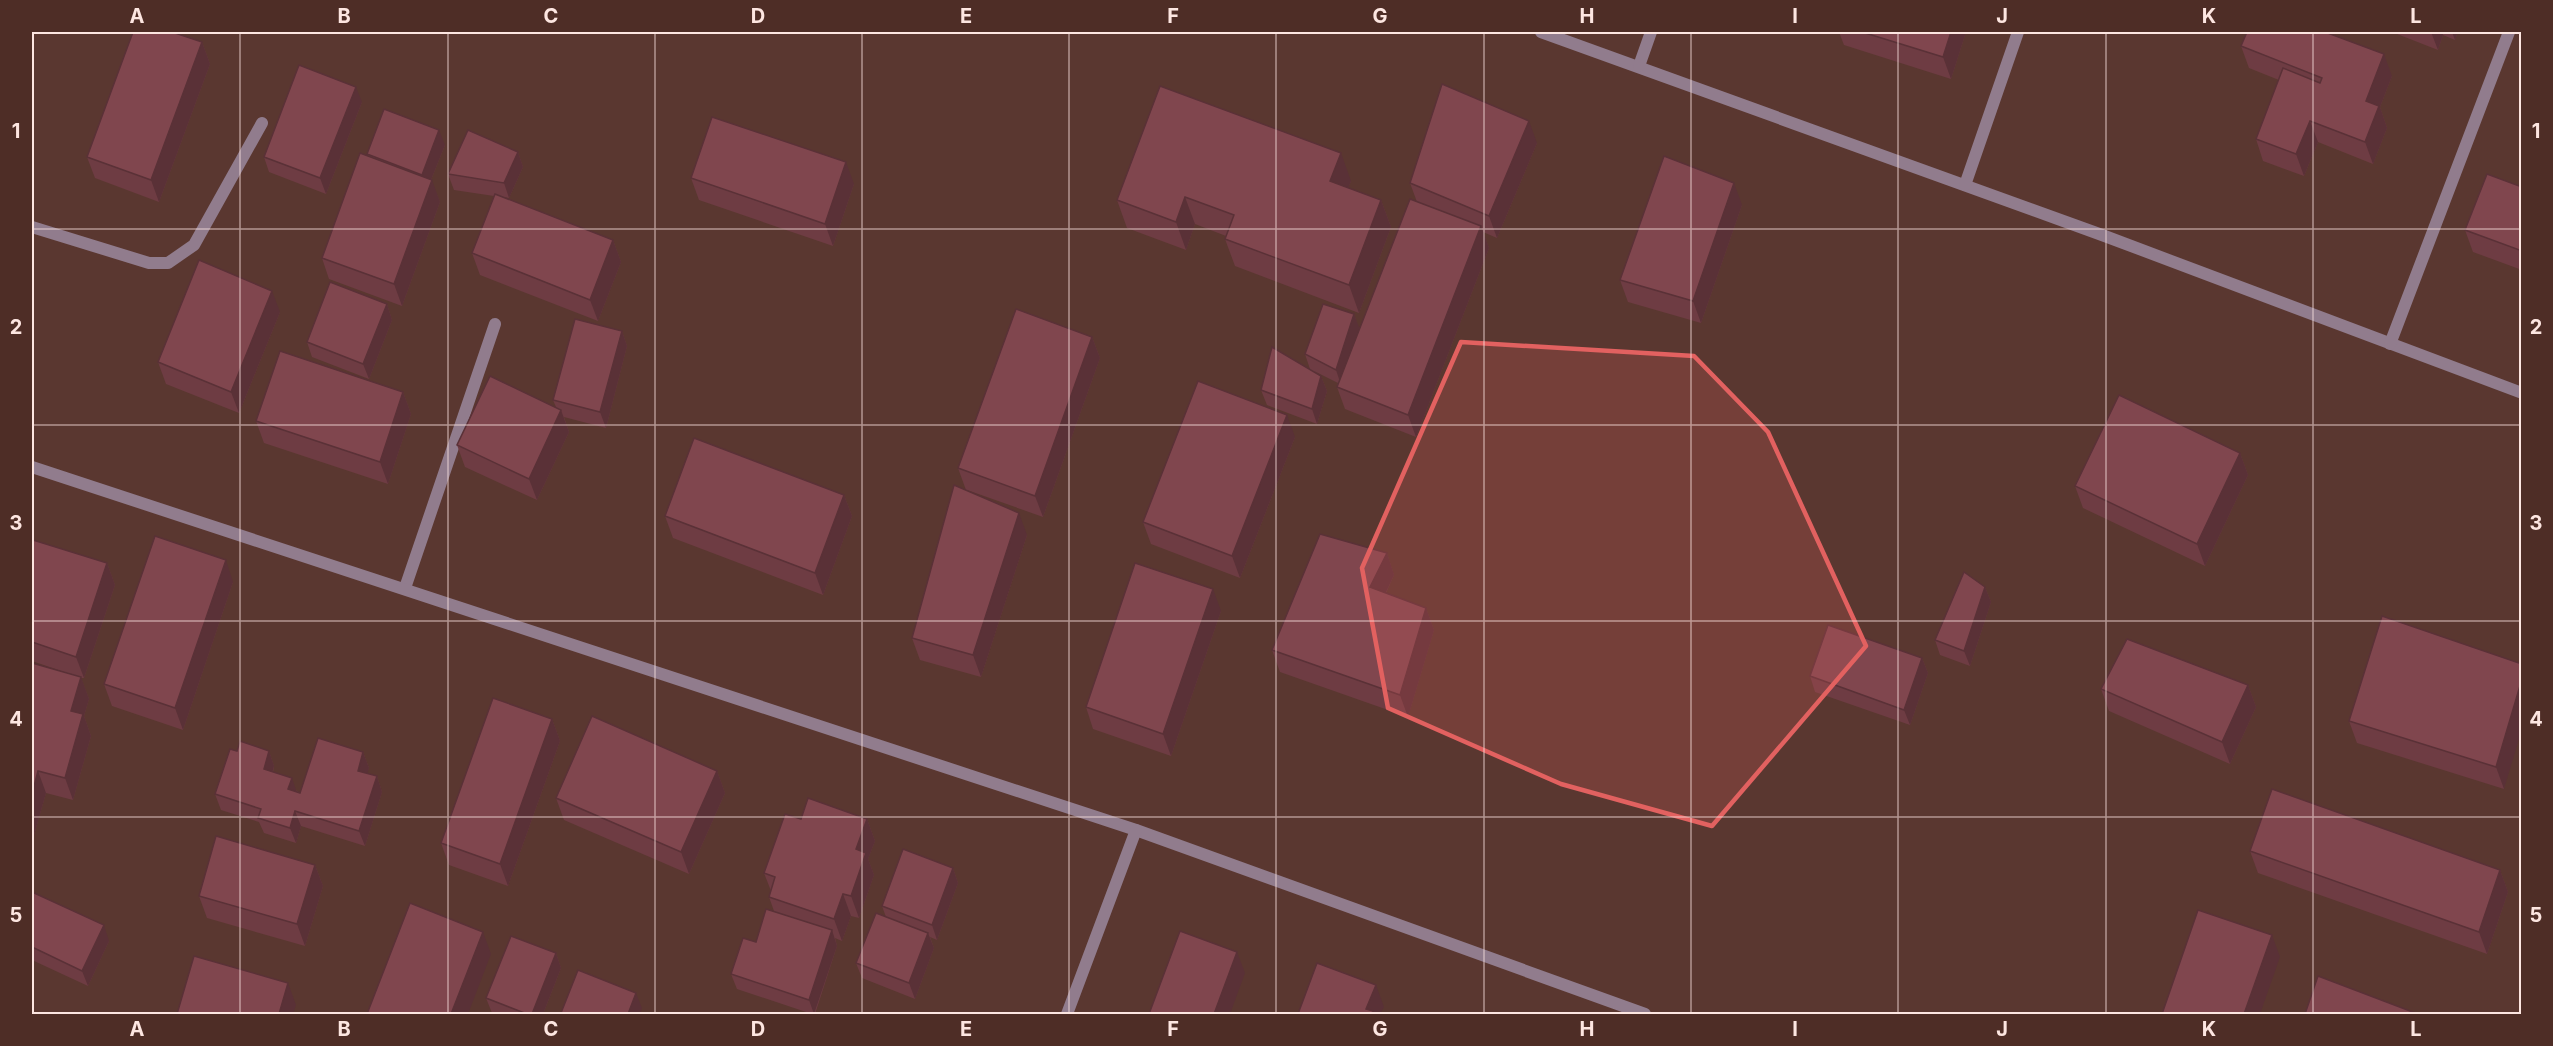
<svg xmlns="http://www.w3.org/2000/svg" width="2553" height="1046" viewBox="0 0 2553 1046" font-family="Inter,sans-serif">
<rect width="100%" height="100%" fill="#5a3730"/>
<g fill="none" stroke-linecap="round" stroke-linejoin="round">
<g stroke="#917c8d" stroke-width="12">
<path d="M32,227l117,36h19l26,-18 68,-122"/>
<path d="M405,588l90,-264"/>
</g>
<g stroke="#917c8d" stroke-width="12">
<path d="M1541,32l561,203 420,158"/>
<path d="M1639,66l12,-34"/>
<path d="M1965,185l53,-153"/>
<path d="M2390,344l119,-312"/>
<path d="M32,467l1104,363 509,184"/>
<path d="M1067,1014l69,-184"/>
</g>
</g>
<g fill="#6e3c43">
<path d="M1839,32h127l-15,47 -107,-34z"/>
<path d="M2392,32h66l-3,8 -12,-5 -5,15z"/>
<path d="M202,42l8,22 -51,138 -64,-24 -8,-21z"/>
<path d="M2241,46l151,30 -12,31 7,21 -14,36 -55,-22 -14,34 -41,-15 -7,-22 23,-59 -30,-12z"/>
<path d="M362,102l-36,92 -57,-22 -5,-15z"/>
<path d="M1537,143l-40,95 -14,-6 6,16 -73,189 -71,-28 -8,-22 1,-4 -24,-12 7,5 6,15 -10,33 -50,-19 -6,-15 49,-21 -5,-15 49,-40 5,15 58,-127 -7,-19z"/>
<path d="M445,145l-14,35 9,22 -38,104 -73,-27 -7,-21 46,-102 -1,-2z"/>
<path d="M518,152l5,15 -14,31 -6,-1 110,43 8,22 -23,59 -118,-46 -8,-22 22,-57 -40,-6 -6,-16z"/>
<path d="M691,178l163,6 -21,62 -134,-46z"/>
<path d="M1351,181l-3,7 33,12 10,27 -32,86 -124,-47 -10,-27 1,-3 -31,-12 -9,26 -59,-22 -10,-28z"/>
<path d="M2522,187v83l-49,-18 -8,-22z"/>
<path d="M1742,205l-41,118 -73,-21 -8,-22z"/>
<path d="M387,304l5,16 -23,59 -57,-22 -5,-15z"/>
<path d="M280,312l-41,101 -73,-29 -8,-22z"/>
<path d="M622,331l5,15 -21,82 -42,-11 5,15 -32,68 -72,-33 -8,-22 99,-38 -3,-7z"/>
<path d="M1092,337l8,21 -57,159 -76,-27 60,45 -46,142 -61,-17 -8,-22 54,-148 -8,-22z"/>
<path d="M403,392l8,22 -23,70 -124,-41 -8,-22z"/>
<path d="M1295,437l-55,141 -89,-34 -8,-22z"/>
<path d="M2240,453l8,22 -43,91 -122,-58 -8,-22z"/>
<path d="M844,495l8,21 -29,79 -150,-57 -8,-22z"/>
<path d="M32,545l75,18 8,22 -31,93h-3l8,21 -5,17 7,20 -18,64 -27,-7 -12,42 -2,-1v-171l44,13 -44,-15z"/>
<path d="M1387,553l7,22 -8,18 40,15 8,22 -26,87 -128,-45 -8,-22z"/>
<path d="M233,582l-50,148 -71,-24 -8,-22z"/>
<path d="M1985,587l6,15 -21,64 -30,-11 -5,-15z"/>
<path d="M1221,611l-50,145 -78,-27 -7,-22z"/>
<path d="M1922,658l6,15 -18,52 -95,-33 -5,-16z"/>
<path d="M2522,664l-18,125 -147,-46 -8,-22z"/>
<path d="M2248,685l8,22 -26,57 -121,-53 -8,-22z"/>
<path d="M552,719l8,22 -52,145 -59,-21 -8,-22z"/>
<path d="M237,751h32l5,15 -1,6 24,19 3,2 63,-41 6,16 -2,5 10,3 5,16 -17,54 -64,-20 -5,17 -32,-10 -5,-11 -38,-12 -6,-16z"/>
<path d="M717,771l8,22 -36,81 -125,-54 -8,-22z"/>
<path d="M801,819h66l8,22 -7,18 6,16 -15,43 -8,-2 -9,25 -7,-3 2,8 -22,68h-3l-75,-25 -6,-15 25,-32 18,-31 -5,-14 2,-6 -7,-18z"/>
<path d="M2250,851l250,19 8,22 -21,62 -229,-81z"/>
<path d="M315,865l8,21 -18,60 -98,-28 -8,-22z"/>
<path d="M953,868l5,15 -21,57 -7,-3 4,11 -19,51 -53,-21 -6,-15 30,-46 -4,-11z"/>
<path d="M32,892l77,49 -21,45 -56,-26z"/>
<path d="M556,953l5,15 -18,46h-49l-2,-1 -6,-15z"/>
</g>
<g fill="#5a3137">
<path d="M1951,32h15l-15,47 -8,-22z"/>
<path d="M2431,32h11l1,3 -5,15z"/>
<path d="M2452,32h6l-3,8z"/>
<path d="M202,42l8,22 -51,138 -8,-22z"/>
<path d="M2384,54l8,22 -12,31 7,21 -14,36 -8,-22 1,-41z"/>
<path d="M356,87l6,15 -36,92 -6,-16z"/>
<path d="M1529,121l8,22 -40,95 -8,-22z"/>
<path d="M2310,121l8,21 -14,34 -8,-22z"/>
<path d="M439,130l6,15 -18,45 -5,-15z"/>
<path d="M518,152l5,15 -14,31 -5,-15z"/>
<path d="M1341,153l10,28 -11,28 -10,-28z"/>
<path d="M846,162l8,22 -21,62 -8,-22z"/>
<path d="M432,180l8,22 -38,104 -8,-22z"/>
<path d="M1734,183l8,22 -41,118 -8,-22z"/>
<path d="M1185,197l10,27 -9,26 -10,-28z"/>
<path d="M1381,200l10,27 -32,86 -10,-28z"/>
<path d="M1481,226l8,22 -73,189 -8,-22z"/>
<path d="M613,240l8,22 -23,59 -8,-21z"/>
<path d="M272,291l8,21 -41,101 -8,-21z"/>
<path d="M387,304l5,16 -23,59 -6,-15z"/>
<path d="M1354,314l6,16 -19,55 -5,-15z"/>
<path d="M622,331l5,15 -21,82 -6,-16z"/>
<path d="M1092,337l8,21 -57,159 -8,-21z"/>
<path d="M1321,376l6,15 -10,33 -5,-15z"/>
<path d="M403,392l8,22 -23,70 -8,-22z"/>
<path d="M561,410l8,22 -32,68 -8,-21z"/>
<path d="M1287,415l8,22 -55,141 -8,-22z"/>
<path d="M2240,453l8,22 -43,91 -8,-22z"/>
<path d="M844,495l8,21 -29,79 -8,-22z"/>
<path d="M1019,513l8,22 -46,142 -8,-22z"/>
<path d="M1387,553l7,22 -16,34 -8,-22z"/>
<path d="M226,560l7,22 -50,148 -8,-22z"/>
<path d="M107,563l8,22 -31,93 -8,-21z"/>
<path d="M1985,587l6,15 -21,64 -6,-15z"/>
<path d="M1213,589l8,22 -50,145 -8,-22z"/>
<path d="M1426,608l8,22 -26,87 -8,-22z"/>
<path d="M1922,658l6,15 -18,52 -6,-15z"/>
<path d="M81,677l8,22 -5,17 7,20 -18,64 -8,-22 6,-67z"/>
<path d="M2522,679v50l-18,60 -8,-22z"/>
<path d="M2248,685l8,22 -26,57 -8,-22z"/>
<path d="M552,719l8,22 -52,145 -8,-22z"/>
<path d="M269,751l5,15 -5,18 -5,-15z"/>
<path d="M363,752l6,16 -5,18 -6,-15z"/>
<path d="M38,771l8,22 -12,42 -2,-6v-35z"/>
<path d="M717,771l8,22 -36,81 -8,-22z"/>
<path d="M377,776l5,16 -17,54 -6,-15z"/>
<path d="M292,778l5,15 -9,-4z"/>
<path d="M295,811l6,15 -5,17 -6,-15z"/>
<path d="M867,819l8,22 -7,18 6,16 -15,43 -8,-22 5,-47z"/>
<path d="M315,865l8,21 -18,60 -8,-22z"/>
<path d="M953,868l5,15 -21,57 -5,-15z"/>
<path d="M2500,870l8,22 -21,62 -8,-22z"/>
<path d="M843,894l8,22 -9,25 -8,-22z"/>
<path d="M104,925l5,16 -21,45 -6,-15z"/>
<path d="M832,930l5,16 -23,68 -5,-14z"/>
<path d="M483,932l8,22 -23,60h-17z"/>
<path d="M928,933l6,15 -19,51 -6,-16z"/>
<path d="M2272,935l8,22 -20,57h-16z"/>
<path d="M1237,952l8,21 -15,41h-16z"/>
<path d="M556,953l5,15 -18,46h-11z"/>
<path d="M288,983l8,22 -3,9h-14z"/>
<path d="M1376,985l8,22 -4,7h-11l-3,-5z"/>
<path d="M636,993l6,15 -2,6h-12z"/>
</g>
<g fill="#80464e" stroke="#5a3137" stroke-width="1.5">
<path d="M133,32h39l30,10 -51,138 -64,-23z"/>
<path d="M1862,32h89l-8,25z"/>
<path d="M2247,32h78l59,22 -18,47 13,5 -14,36 -55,-21 -14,33 -40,-15 27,-71 37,15 2,-5 -81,-32z"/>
<path d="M299,65l57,22 -36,91 -56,-21z"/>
<path d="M1442,84l87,37 -40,95 -79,-33z"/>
<path d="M1160,86l181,67 -11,28 51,19 -32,85 -124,-46 9,-24 -49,-18 -9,25 -59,-22z"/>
<path d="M384,109l55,21 -17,45 -55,-21z"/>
<path d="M712,117l134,45 -21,62 -134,-46z"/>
<path d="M468,130l50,22 -14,31 -56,-9z"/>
<path d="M360,153l72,27 -38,104 -72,-26z"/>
<path d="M1664,156l70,27 -41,118 -73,-21z"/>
<path d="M2487,174l35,13v64l-57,-21z"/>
<path d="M495,194l118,46 -23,60 -118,-47z"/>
<path d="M1410,199l71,27 -73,189 -71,-28z"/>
<path d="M199,260l73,31 -41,101 -73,-30z"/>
<path d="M330,282l57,22 -24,60 -56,-22z"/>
<path d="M1323,304l31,10 -18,56 -31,-16z"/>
<path d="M1016,309l76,28 -57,159 -77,-28z"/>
<path d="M575,319l47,12 -22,81 -47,-12z"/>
<path d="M1272,347l49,29 -9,33 -51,-19z"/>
<path d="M280,351l123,41 -23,70 -124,-41z"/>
<path d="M490,376l71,34 -32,69 -72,-34z"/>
<path d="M1198,381l89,34 -55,141 -89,-34z"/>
<path d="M2119,395l121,58 -43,91 -122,-58z"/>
<path d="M694,438l150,57 -29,78 -150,-57z"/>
<path d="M954,485l65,28 -46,142 -61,-17z"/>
<path d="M1320,534l67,19 -17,34 56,21 -26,87 -128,-45z"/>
<path d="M155,536l71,24 -51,148 -71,-24z"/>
<path d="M33,540l74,23 -31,94 -44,-15v-97z"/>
<path d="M1135,563l78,26 -50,145 -77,-27z"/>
<path d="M1964,572l21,15 -21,64 -29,-11z"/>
<path d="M2382,616l140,48v15l-26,88 -147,-46z"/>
<path d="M1828,625l94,33 -18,52 -94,-34z"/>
<path d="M2127,639l121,46 -26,57 -121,-53z"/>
<path d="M32,663l49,14 -10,34 12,3 -18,64 -27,-7 -6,23z"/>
<path d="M493,698l59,21 -52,145 -59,-21z"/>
<path d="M592,716l125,55 -36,81 -125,-54z"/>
<path d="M318,738l45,14 -5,19 19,5 -18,55 -64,-20 -5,17 -32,-10 3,-9 -46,-15 15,-45 7,2 3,-10 29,10 -5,18 28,9 -4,11 12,4z"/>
<path d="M2272,789l228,81 -21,62 -229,-81z"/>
<path d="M808,798l59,21 -11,30 10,4 -15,43 -8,-2 -9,25 -65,-22 6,-20 -11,-4 21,-59 16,5z"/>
<path d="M216,836l99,29 -18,59 -98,-28z"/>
<path d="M903,849l50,19 -21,57 -50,-19z"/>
<path d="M32,892l72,33 -22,46 -50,-24z"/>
<path d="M410,903l73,29 -32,82h-84z"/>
<path d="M766,909l66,21 -23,70 -78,-26 12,-36 13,4z"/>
<path d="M2198,910l74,25 -28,79h-82z"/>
<path d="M876,913l52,20 -19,50 -53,-20z"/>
<path d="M1180,931l57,21 -23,62h-65z"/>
<path d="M511,936l45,17 -24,61h-5l-41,-16z"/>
<path d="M194,956l94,27 -9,31h-102z"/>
<path d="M1317,963l59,22 -10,24 7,2 -1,3h-74z"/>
<path d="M578,970l58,23 -8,21h-64l-3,-1z"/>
<path d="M2318,976l100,38h-113z"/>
</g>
<path fill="#e26160" fill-opacity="0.2" stroke="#e26160" stroke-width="4.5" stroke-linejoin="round" d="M1461,342l233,14 74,76 98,214 -154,180 -151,-42 -173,-76 -26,-140z"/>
<path fill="none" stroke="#fde6e1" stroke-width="1.5" stroke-opacity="0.55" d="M240,32v982M448,32v982M655,32v982M862,32v982M1069,32v982M1276,32v982M1484,32v982M1691,32v982M1898,32v982M2106,32v982M2313,32v982M32,229h2490M32,425h2490M32,621h2490M32,817h2490"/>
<rect width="2553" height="1046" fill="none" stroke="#4e2d26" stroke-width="66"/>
<rect x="33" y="33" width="2487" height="980" fill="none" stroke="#fde6e1" stroke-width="2"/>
<g font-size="20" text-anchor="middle" font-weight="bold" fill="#fde6e1">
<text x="137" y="23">A</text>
<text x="344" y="23">B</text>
<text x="551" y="23">C</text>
<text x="758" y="23">D</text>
<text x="966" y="23">E</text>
<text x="1173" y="23">F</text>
<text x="1380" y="23">G</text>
<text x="1587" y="23">H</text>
<text x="1795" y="23">I</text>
<text x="2002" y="23">J</text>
<text x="2209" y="23">K</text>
<text x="2416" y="23">L</text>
<text x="16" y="138">1</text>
<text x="2536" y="138">1</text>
<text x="16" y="334">2</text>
<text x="2536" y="334">2</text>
<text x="16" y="530">3</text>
<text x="2536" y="530">3</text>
<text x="16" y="726">4</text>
<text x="2536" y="726">4</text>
<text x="16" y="922">5</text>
<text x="2536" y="922">5</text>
<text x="137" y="1036">A</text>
<text x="344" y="1036">B</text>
<text x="551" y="1036">C</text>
<text x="758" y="1036">D</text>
<text x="966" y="1036">E</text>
<text x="1173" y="1036">F</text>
<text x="1380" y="1036">G</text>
<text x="1587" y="1036">H</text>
<text x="1795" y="1036">I</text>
<text x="2002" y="1036">J</text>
<text x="2209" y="1036">K</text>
<text x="2416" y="1036">L</text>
</g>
</svg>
